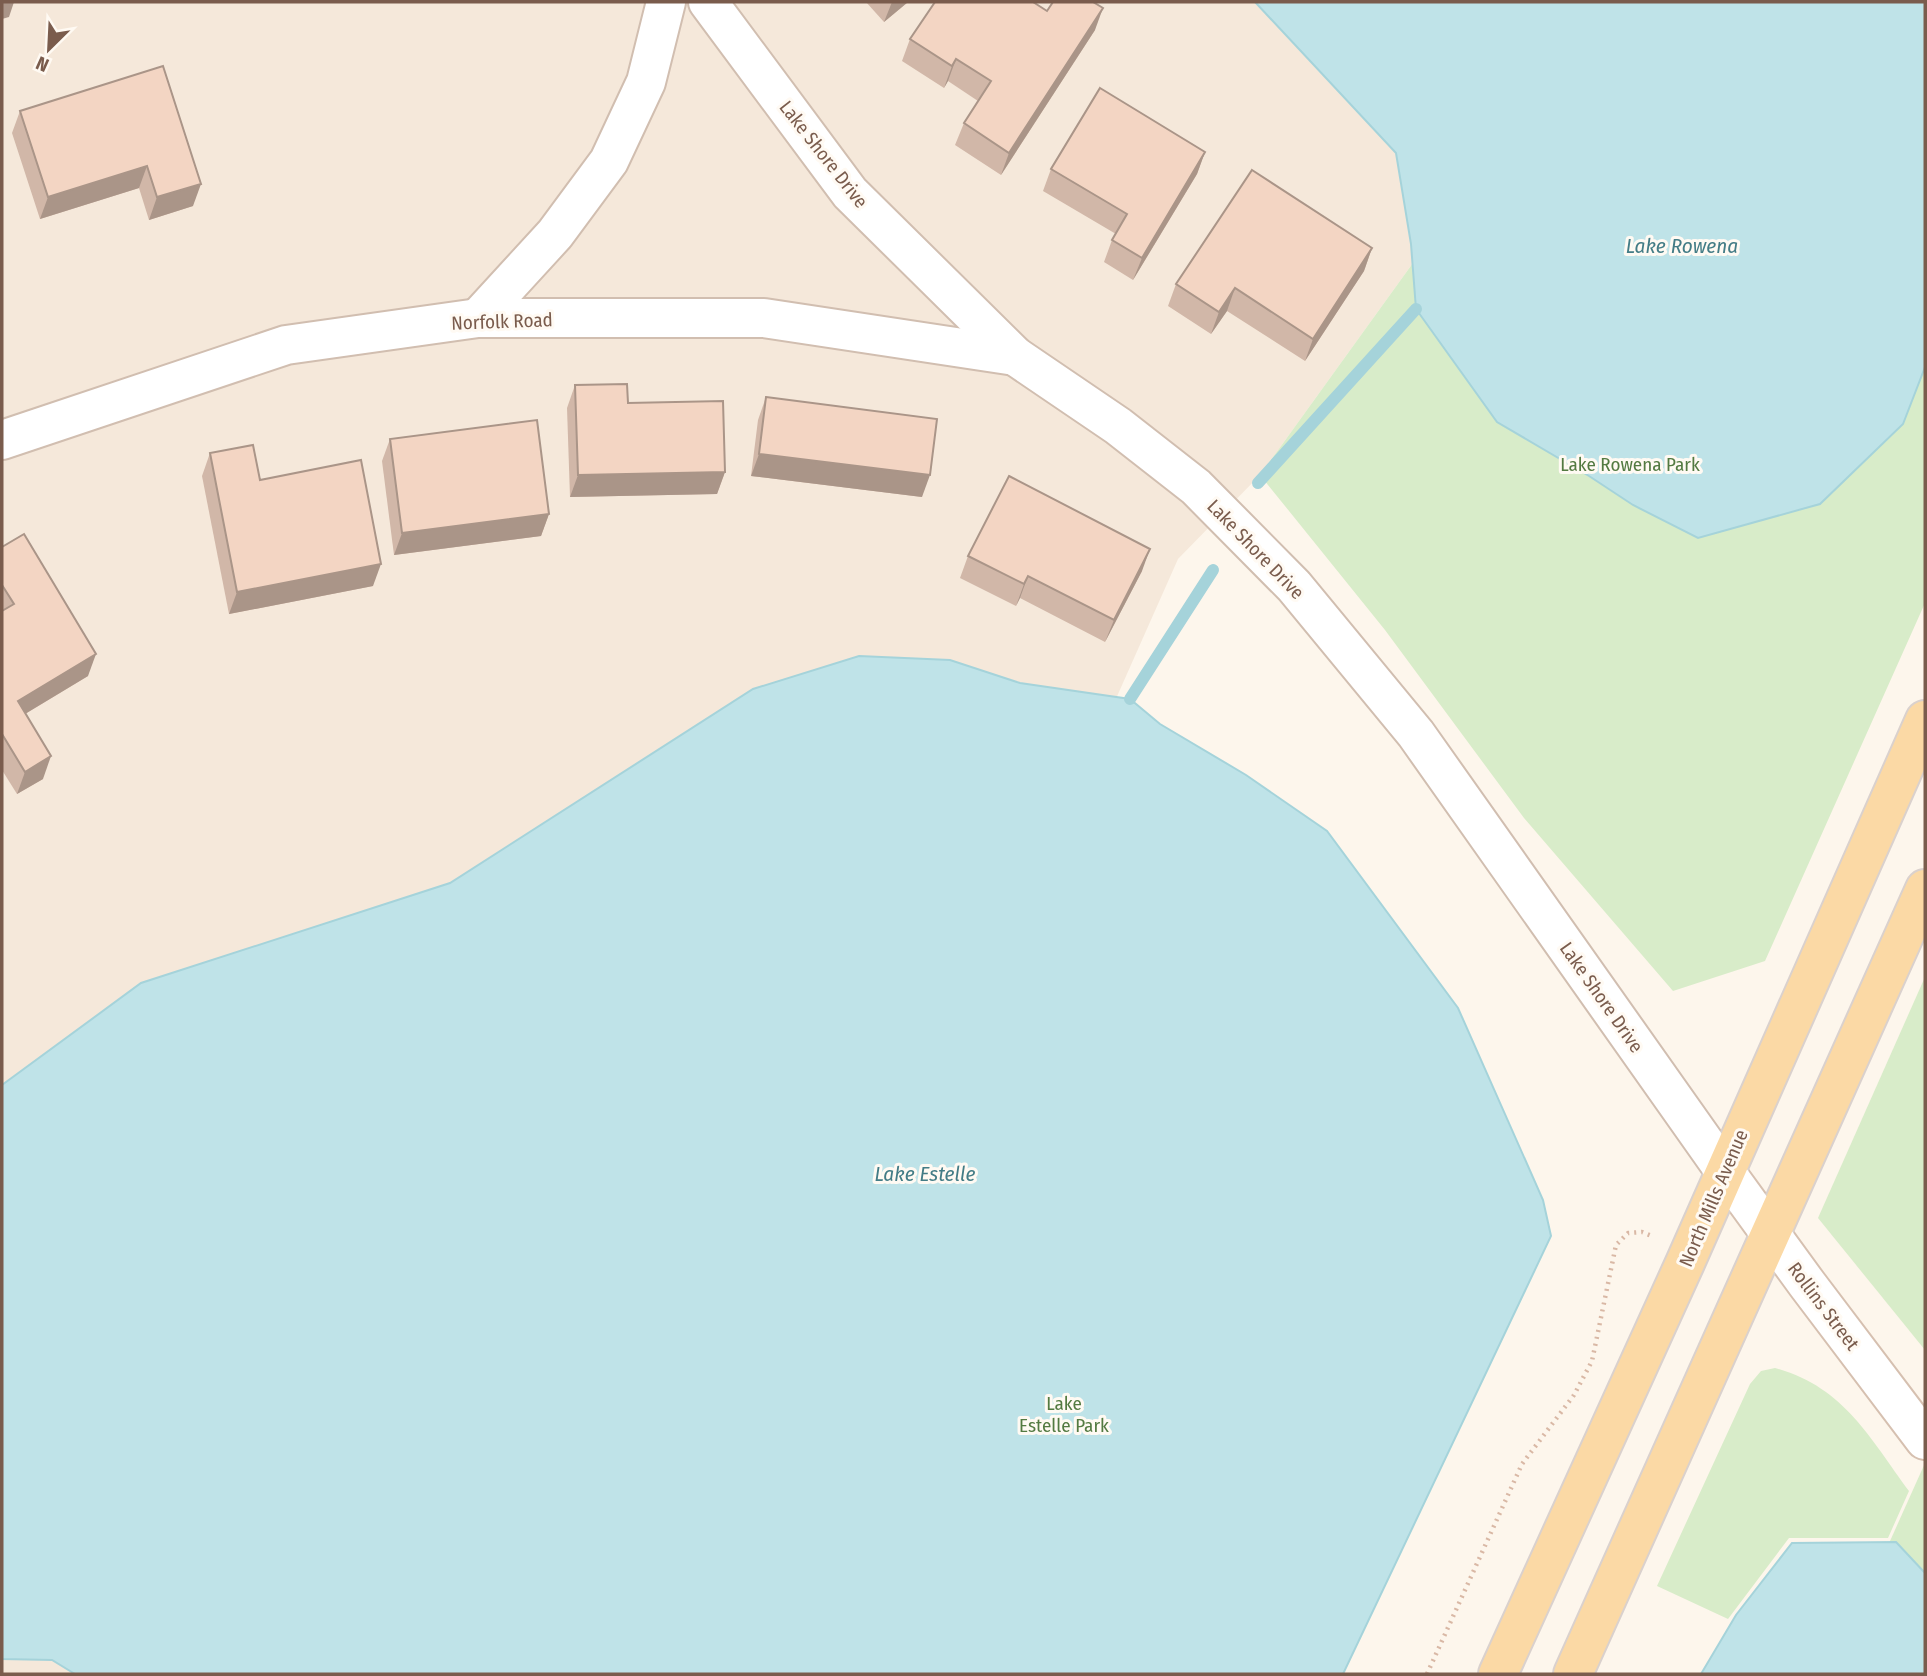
<svg xmlns="http://www.w3.org/2000/svg" width="1927" height="1676" viewBox="0 0 1927 1676" font-family="'Fira Sans Condensed',sans-serif">
<rect width="100%" height="100%" fill="#fdf6ec"/>
<path fill="#f5e8da" d="M2,2h1538l-91,211 -189,262 -82,84 -495,1115h-681z"/>
<g fill="#d8ecc9">
<path d="M1925,2v601l-160,358 -92,30 -149,-173 -139,-188 -125,-155 189,-262z"/>
<path d="M1925,977v373l-107,-132z"/>
<path d="M1775,1368c69,19 94,69 134,123l-21,47h-99l-61,81 -71,-33 93,-202 11,-13z"/>
<path d="M1925,1463v211l-87,-17z"/>
</g>
<g fill="#bfe3e8" stroke="#a5d3da" stroke-width="2">
<path d="M1255,2h670v365l-22,57 -83,80 -122,34 -65,-33 -44,-29 -92,-54 -81,-113 -5,-65 -15,-91z"/>
<path d="M859,656l91,4 70,23 110,16 30,25 86,51 81,56 131,177 85,192 8,36 -208,438h-1268l-23,-14 -50,-1v-574l139,-102 309,-100 303,-194z"/>
<path d="M1896,1542l29,31v101h-224l35,-59 56,-72z"/>
</g>
<g fill="none" stroke-linecap="round" stroke-linejoin="round">
<g stroke="#a5d3da" stroke-width="12">
<path d="M1258,483l158,-174"/>
<path d="M1130,699l83,-129"/>
</g>
<defs>
<g id="street">
<path d="M708,2l142,191 165,163 103,70 78,61 98,99 122,148 308,436"/>
<path d="M478,318l77,-84 54,-73 37,-79 20,-80"/>
<path d="M2,440l284,-95 192,-27h286l251,38"/>
</g>
<path id="secondary" d="M1724,1170l83,114 118,156"/>
<g id="primary">
<path d="M1498,1674l187,-411 240,-543"/>
<path d="M1573,1674l352,-785"/>
</g>
</defs>
<use href="#street" stroke="#d1beb0" stroke-width="42"/>
<use href="#secondary" stroke="#d6c0b0" stroke-width="42"/>
<use href="#primary" stroke="#dad1cd" stroke-width="42"/>
<path stroke="#d9b8a5" stroke-width="4.5" stroke-dasharray="2 5" stroke-linecap="butt" d="M1427,1674l95,-210 52,-69 18,-34 24,-116 12,-12 14,-1 10,4"/>
<use href="#street" stroke="#fff" stroke-width="38"/>
<use href="#secondary" stroke="#fff" stroke-width="38"/>
<use href="#primary" stroke="#fbd9a5" stroke-width="38"/>
</g>
<g fill="#d1b7a8">
<path d="M866,2h42l-24,20z"/>
<path d="M1047,11l48,19 -94,145 -46,-30 9,-22 14,-22 -30,-20 -4,7 -42,-27 8,-22z"/>
<path d="M163,66l30,140 -44,14 -10,-32 -99,31 -28,-86 8,-22z"/>
<path d="M1205,152l-8,22 -64,106 -29,-18 8,-22 4,-6 -73,-43 8,-22z"/>
<path d="M1372,248l-8,23 -59,90 -78,-50 -16,23 -43,-28 8,-22z"/>
<path d="M575,385l53,18 97,69 -8,22 -147,3 -3,-89z"/>
<path d="M766,397l156,100 -171,-21 7,-56z"/>
<path d="M390,439l159,75 -8,22 -147,19 -12,-94z"/>
<path d="M210,453l50,27 113,106 -144,28 -27,-138z"/>
<path d="M2,547l86,129 -63,38 18,65 -26,15 -15,-24z"/>
<path d="M968,556l174,15 -37,71 -85,-44 -4,8 -56,-28z"/>
</g>
<g fill="#aa9588">
<path d="M2,2h12l-5,15 -7,2z"/>
<path d="M892,2h16l-24,20z"/>
<path d="M1103,8l-8,22 -94,145 8,-22z"/>
<path d="M956,59l-8,22 -4,7 8,-22z"/>
<path d="M1205,152l-8,22 -64,106 9,-22z"/>
<path d="M147,166l-8,22 -99,31 8,-22z"/>
<path d="M201,184l-8,22 -44,14 8,-23z"/>
<path d="M1372,248l-8,23 -59,90 8,-22z"/>
<path d="M1235,288l-8,23 -16,23 8,-22z"/>
<path d="M759,454l171,21 -8,22 -171,-21z"/>
<path d="M725,472l-8,22 -147,3 8,-22z"/>
<path d="M549,514l-8,22 -147,19 8,-22z"/>
<path d="M1150,549l-8,22 -37,71 9,-22z"/>
<path d="M381,564l-8,22 -144,28 8,-22z"/>
<path d="M1028,576l-8,22 -4,8 8,-22z"/>
<path d="M96,654l-8,22 -78,47 8,-22z"/>
<path d="M51,756l-8,23 -26,15 8,-22z"/>
</g>
<g fill="#f3d5c3" stroke="#aa9588" stroke-width="2">
<path d="M935,2h98l14,9 6,-9h40l10,6 -94,145 -45,-30 27,-42 -35,-22 -4,7 -42,-27z"/>
<path d="M163,66l38,118 -44,13 -10,-31 -99,31 -28,-86z"/>
<path d="M1100,88l105,64 -63,106 -30,-18 15,-26 -76,-45z"/>
<path d="M1252,170l120,78 -59,91 -78,-51 -16,24 -43,-28z"/>
<path d="M627,384l1,19 95,-2 2,71 -147,3 -3,-90z"/>
<path d="M766,397l171,22 -7,56 -171,-21z"/>
<path d="M537,420l12,94 -147,19 -12,-94z"/>
<path d="M253,445l7,35 101,-20 20,104 -144,28 -27,-139z"/>
<path d="M1009,476l141,73 -36,71 -86,-44 -4,8 -56,-28z"/>
<path d="M24,534l72,120 -78,47 33,55 -26,16 -23,-38v-123l12,-7 -12,-19v-38z"/>
</g>
<g text-anchor="middle" stroke-width="6" stroke-linejoin="round" paint-order="stroke">
<g font-size="19" fill="#7a5c4d" stroke="#fffaf3">
<text transform="translate(824 154) rotate(52)" y="7">Lake Shore Drive</text>
<text transform="translate(502 321) rotate(-2)" y="7">Norfolk Road</text>
<text transform="translate(1256 549) rotate(46)" y="7">Lake Shore Drive</text>
<text transform="translate(1602 997) rotate(55)" y="7">Lake Shore Drive</text>
<text transform="translate(1713 1198) rotate(-67)" y="7">North Mills Avenue</text>
<text transform="translate(1824 1306) rotate(53)" y="7">Rollins Street</text>
</g>
<g font-size="19" fill="#537a41" stroke="#fffaf3">
<text x="1630" y="471">Lake Rowena Park</text>
<text x="1064" y="1410">Lake<tspan x="1064" dy="22">Estelle Park</tspan></text>
</g>
<g font-size="21" font-style="italic" fill="#437c86" stroke="#fffaf3">
<text x="1682" y="253">Lake Rowena</text>
<text x="925" y="1181">Lake Estelle</text>
</g>
</g>
<rect width="1927" height="1676" fill="none" stroke="#7a5c4d" stroke-width="7"/>
<g transform="translate(49 49) rotate(204)" stroke="#fffaf3" stroke-width="5" paint-order="stroke">
<path d="M0-5L12 26L0 18L-12 26Z" fill="#7a5c4d"/>
<text y="-10" font-size="19" font-weight="bold" text-anchor="middle" fill="#7a5c4d">N</text>
</g>
</svg>
